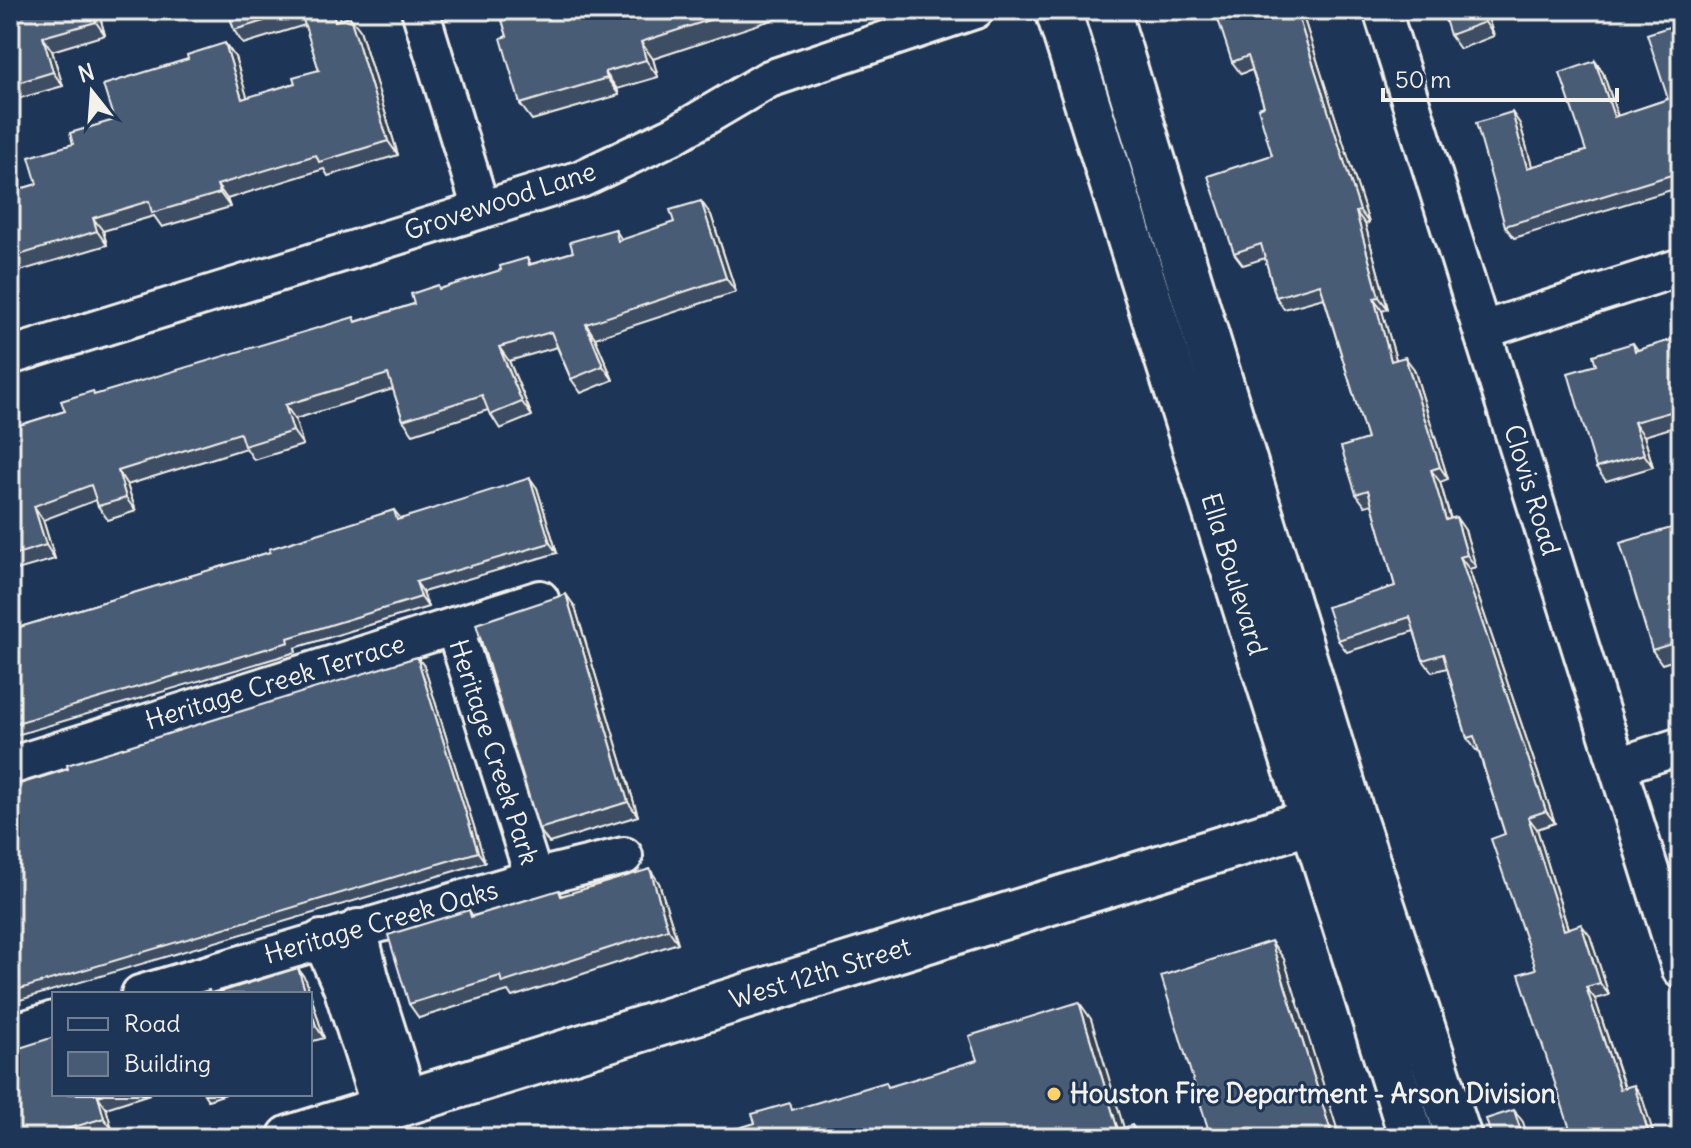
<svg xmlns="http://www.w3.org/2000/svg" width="1691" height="1148" viewBox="0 0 1691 1148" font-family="Delius,sans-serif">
<rect width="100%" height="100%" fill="#1d3557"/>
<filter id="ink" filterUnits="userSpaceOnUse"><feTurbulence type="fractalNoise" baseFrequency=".0125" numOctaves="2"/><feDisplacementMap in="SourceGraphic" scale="16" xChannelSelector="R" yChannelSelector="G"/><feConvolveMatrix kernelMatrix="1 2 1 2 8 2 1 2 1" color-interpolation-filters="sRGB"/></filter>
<g filter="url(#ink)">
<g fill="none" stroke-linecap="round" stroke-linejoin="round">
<defs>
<g id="minor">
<path d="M420,10l61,199"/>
<path d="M1382,10l299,960"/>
<path d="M1483,330l198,-63"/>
<path d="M10,356l571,-177 93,-44 95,-56 206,-69"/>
<path d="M454,626l80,252"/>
<path d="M10,766l530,-167"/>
<path d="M1618,766l63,-20"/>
<path d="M358,928l12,49 39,124"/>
<path d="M321,939l21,48 39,123"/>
<path d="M140,994l394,-116 90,-22"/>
<path d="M10,1034l44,-14"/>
</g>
<path id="tertiary" d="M290,1138l1057,-328"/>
<g id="secondary">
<path d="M1058,10l354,1128"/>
<path d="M1107,10l243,799 109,329"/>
</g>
</defs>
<use href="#minor" stroke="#f4f1e8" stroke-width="42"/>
<use href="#tertiary" stroke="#f4f1e8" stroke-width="50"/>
<use href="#secondary" stroke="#f4f1e8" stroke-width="50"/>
<use href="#minor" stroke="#1d3557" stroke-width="36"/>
<use href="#tertiary" stroke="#1d3557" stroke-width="44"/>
<use href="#secondary" stroke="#1d3557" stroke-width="44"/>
</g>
<g fill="#3e4e64" stroke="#f4f1e8" stroke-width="2">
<path d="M10,10h88l7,25 -53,16 11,35 -53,15z"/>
<path d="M228,10h109l3,10 20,10 38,125 -70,21 -4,-7 -97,30 3,8 -68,20 -8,-11 -51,15 4,14 -97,29v-82l27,-8 36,-40 41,-24 121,-63 12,41 48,-15 24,-13 -14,-45 -62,19 -9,-14z"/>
<path d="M499,10h297v2l-143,47 5,18 -41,12 2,6 -87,25 -12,-16 -13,-68z"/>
<path d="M1301,10l68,213 -4,1 23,85 -6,2 14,49 18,9 34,110 -8,3 11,37 14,11 11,37 -7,2 86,254 -18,6 31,99 22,8 19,59 -14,4 30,89 17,9 -72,32 -34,-160 -31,-135 -27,-84h-2l-9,-12 -20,-70 -15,4 -9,-12 -9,-29 -67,21 -9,-12 57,-54 -23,-82 -7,2 -9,-12 11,-55 -43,-141 -40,11 -8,-12 -11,-39 -22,7 -9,-12 38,-98 -8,-49 -12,-36 -11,4 -9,-12z"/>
<path d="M1485,10l9,26 -34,13 -10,-14z"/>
<path d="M1681,23v164l-167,51 -9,-12 15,-102 12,43 54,-16 9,-90 8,12 15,43 50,-17z"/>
<path d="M711,215l25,77 -141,46 18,42 -32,13 -10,-14 -14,-32 -48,14 23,55 -32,13 -12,-19 -75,24 -10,-14 -10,-31 -98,30 8,26 -49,15 -8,-12 -119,37 9,26 -28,9 -10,-14 -2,-6 -53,20 12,39 -45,13v-144l55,-17 30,-16 263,-74 56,-17 27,-15 60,-19 26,-12 4,6 42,-12 42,-23 7,11z"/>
<path d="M1681,337v88l-37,11 9,31 -47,14 -10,-13v-103l37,-22 5,7z"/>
<path d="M537,488l20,65 -134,39 5,15 -133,41 1,4 -286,85v-107l260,-78 124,-42 7,9z"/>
<path d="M1681,530v128l-19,6 -10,-14z"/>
<path d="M575,607l63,209 -89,27 -10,-14z"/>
<path d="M417,657l7,9 61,196 -475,141v-216z"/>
<path d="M659,883l19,60 -166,54 -4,-6 -89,27 -10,-14 60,-94 4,6 90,-21z"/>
<path d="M306,980l18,58 -14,4v-48z"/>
<path d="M54,1094h96l-44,14 6,21 -29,9h-73z"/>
<path d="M204,1094h22l-18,6z"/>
</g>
<g fill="#324051" stroke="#f4f1e8" stroke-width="2">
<path d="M92,10h6l7,25 -9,-13z"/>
<path d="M332,10h5l8,25 -10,-14z"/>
<path d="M1296,10h5l68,213 -9,-12z"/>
<path d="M1480,10h5l9,26 -9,-14z"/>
<path d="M350,17l10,13 38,125 -10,-14z"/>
<path d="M43,37l9,14 11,35 -10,-14z"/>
<path d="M641,42l12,17 5,18 -12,-17z"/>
<path d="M225,43l10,14 17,56 -10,-14z"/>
<path d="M1595,61l8,12 19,56 -8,-12z"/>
<path d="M605,72l12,17 2,6 -12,-17z"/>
<path d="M1512,112l8,12 16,56 -9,-12z"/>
<path d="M217,185l10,14 3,8 -10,-14z"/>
<path d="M701,201l10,14 25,77 -10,-14z"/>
<path d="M1356,212l9,12 23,85 -9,-12z"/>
<path d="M93,218l10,13 4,14 -10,-14z"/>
<path d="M1374,298l8,13 18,62 -9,-12z"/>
<path d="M586,324l9,14 18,42 -10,-14z"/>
<path d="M499,347l10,14 23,55 -10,-14z"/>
<path d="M1405,357l9,12 34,110 -8,-12z"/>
<path d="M285,405l10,14 8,26 -10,-14z"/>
<path d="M1634,422l10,14 9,31 -9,-13z"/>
<path d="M1431,470l9,12 14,50 -8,-12z"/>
<path d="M118,471l9,14 9,26 -10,-13z"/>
<path d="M530,478l7,10 20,65 -7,-10z"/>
<path d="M34,506l9,14 12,39 -9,-14z"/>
<path d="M1456,517l9,13 11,37 -9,-12z"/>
<path d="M1460,557l9,12 86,254 -9,-12z"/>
<path d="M416,582l7,10 5,15 -7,-10z"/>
<path d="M566,594l9,13 63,209 -10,-14z"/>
<path d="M417,657l7,9 61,196 -7,-10z"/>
<path d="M1528,817l9,12 35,113 -8,-12z"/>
<path d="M650,869l9,14 19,60 -10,-14z"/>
<path d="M1581,924l9,12 19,59 -9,-12z"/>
<path d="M1271,941l13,18 56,179h-7z"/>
<path d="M298,968l8,12 18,58 -8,-12 -6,-19v-13h-4z"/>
<path d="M1586,987l9,12 34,103 -9,-13z"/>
<path d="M1079,1002l12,17 36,119 -9,-8z"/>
<path d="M1634,1085l8,12 13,41h-5z"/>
<path d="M98,1096l8,12 6,21 -8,-11z"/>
<path d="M1514,1110l9,12 5,16h-5z"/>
<path d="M1132,1125l9,13h-5z"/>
</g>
<g fill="#485b74" stroke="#f4f1e8" stroke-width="2">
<path d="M10,10h82l4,12 -53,15 10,35 -43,13z"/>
<path d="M228,10h104l3,11 15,-4 38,124 -69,21 -3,-7 -99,30 3,8 -68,20 -3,-12 -56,17 4,13 -87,27v-66l27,-8 -8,-27 44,-13 -3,-11 44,-13 -11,-35 85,-26 -1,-4 38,-12 17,56 53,-16 -2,-6 26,-7 -19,-60 -66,20z"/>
<path d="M499,10h91v1l4,-1h146l-99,32 5,18 -41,12 2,6 -87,26 -19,-66 6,-2z"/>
<path d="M1215,10h81l64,201 -4,1 23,85 -5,1 17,63 14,-4 35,110 -9,3 15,50 10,-3 11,38 -7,2 86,254 -18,6 36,113 17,-6 19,59 -14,4 34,102 14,-4 16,53h-110l30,-9 -51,-155 17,-5 -45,-130 14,-5 -31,-98 -7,2 -24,-84 -20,6 -13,-43 -72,23 -11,-33 68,-21 -27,-96 -12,4 -15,-47 26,-8 -47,-155 -44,13 -15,-53 -27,9 -26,-77 64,-21 -14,-47 6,-2 -16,-50 -16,6z"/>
<path d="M1442,10h38l5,12 -35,13z"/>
<path d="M1681,23v140l-3,1 3,8 -176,54 -29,-103 36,-11 15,56 59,-17 -26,-78 35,-12 19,56 54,-18 -21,-65z"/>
<path d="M701,201l25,77 -140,46 17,42 -32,13 -20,-47 -52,15 23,55 -32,13 -8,-20 -79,25 -15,-46 -103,31 8,26 -49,15 -4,-13 -122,38 8,27 -28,8 -7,-21 -57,21 12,39 -36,11v-128l55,-17 -4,-10 32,-10 1,4 260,-78 2,5 58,-18 -3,-10 27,-9 1,4 62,-19 -1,-4 27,-8 2,7 44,-13 -3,-10 45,-13 3,12 56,-19 -4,-12z"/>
<path d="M1681,337v72l-47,13 10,32 -48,14 -28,-95 28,-8 -3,-10 40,-12 2,8z"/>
<path d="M530,478l20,65 -134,39 5,15 -133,41 1,4 -279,83v-95l260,-78 -1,-3 125,-39 3,10z"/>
<path d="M1678,526l3,9v106l-29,9 -32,-107z"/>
<path d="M566,594l62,208 -89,27 -63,-205z"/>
<path d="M417,657l61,195 -468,140v-205l58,-18 -1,-4z"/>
<path d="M650,869l18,60 -166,54 -2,-7 -91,28 -21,-69 81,-25 2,7 88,-27 2,6z"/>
<path d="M1271,941l62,197h-122l-50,-162z"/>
<path d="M298,968l8,26h-92z"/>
<path d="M209,990l1,4h-15z"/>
<path d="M1079,1002l39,128 14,-5 4,13h-430l49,-15 -3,-9 38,-11 2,7 94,-28 2,5 89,-27 -8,-24z"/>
<path d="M310,1007l6,19 -6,2z"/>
<path d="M54,1037v57h51l-7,2 6,22 -67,20h-27v-87z"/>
<path d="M1514,1110l9,28h-31l-6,-19z"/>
</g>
</g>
<circle fill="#ffd166" stroke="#1d3557" stroke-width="3" cx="1054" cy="1094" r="8"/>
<g text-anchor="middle" stroke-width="6" stroke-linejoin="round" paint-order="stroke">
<g font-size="26" fill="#f4f1e8" stroke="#1d3557">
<text transform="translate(500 201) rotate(-18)" y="9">Grovewood Lane</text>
<text transform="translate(1532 490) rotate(73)" y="9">Clovis Road</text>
<text transform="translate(1234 574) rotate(73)" y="9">Ella Boulevard</text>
<text transform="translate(275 682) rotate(-17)" y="9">Heritage Creek Terrace</text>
<text transform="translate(494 752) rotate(72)" y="9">Heritage Creek Park</text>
<text transform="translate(381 922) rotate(-16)" y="9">Heritage Creek Oaks</text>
<text transform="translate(820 973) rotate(-17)" y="9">West 12th Street</text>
</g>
<g font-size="26" font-weight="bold" fill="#f4f1e8" stroke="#1d3557" text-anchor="start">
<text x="1070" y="1103">Houston Fire Department - Arson Division</text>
</g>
</g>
<rect width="1691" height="1148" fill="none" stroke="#1d3557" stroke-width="40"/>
<rect x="20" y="20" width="1651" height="1108" fill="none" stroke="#f4f1e8" stroke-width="3" filter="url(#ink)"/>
<rect x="52" y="992" width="260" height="104" fill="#1d3557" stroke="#738091" stroke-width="2"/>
<rect x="68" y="1018" width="40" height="12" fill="#1d3557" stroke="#738091" stroke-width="2"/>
<text x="124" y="1032" font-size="24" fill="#f4f1e8">Road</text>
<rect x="68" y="1052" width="40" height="24" fill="#485b74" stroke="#738091" stroke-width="2"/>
<text x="124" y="1072" font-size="24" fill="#f4f1e8">Building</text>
<g transform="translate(92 92) rotate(343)" stroke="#1d3557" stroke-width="6" paint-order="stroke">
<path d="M0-6L14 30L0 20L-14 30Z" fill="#f4f1e8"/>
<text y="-12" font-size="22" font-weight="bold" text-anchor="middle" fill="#f4f1e8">N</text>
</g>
<path d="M1383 88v12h234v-12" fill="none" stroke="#f4f1e8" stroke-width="4"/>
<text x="1395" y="88" font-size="24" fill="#f4f1e8" stroke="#1d3557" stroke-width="6" paint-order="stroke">50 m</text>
</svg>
